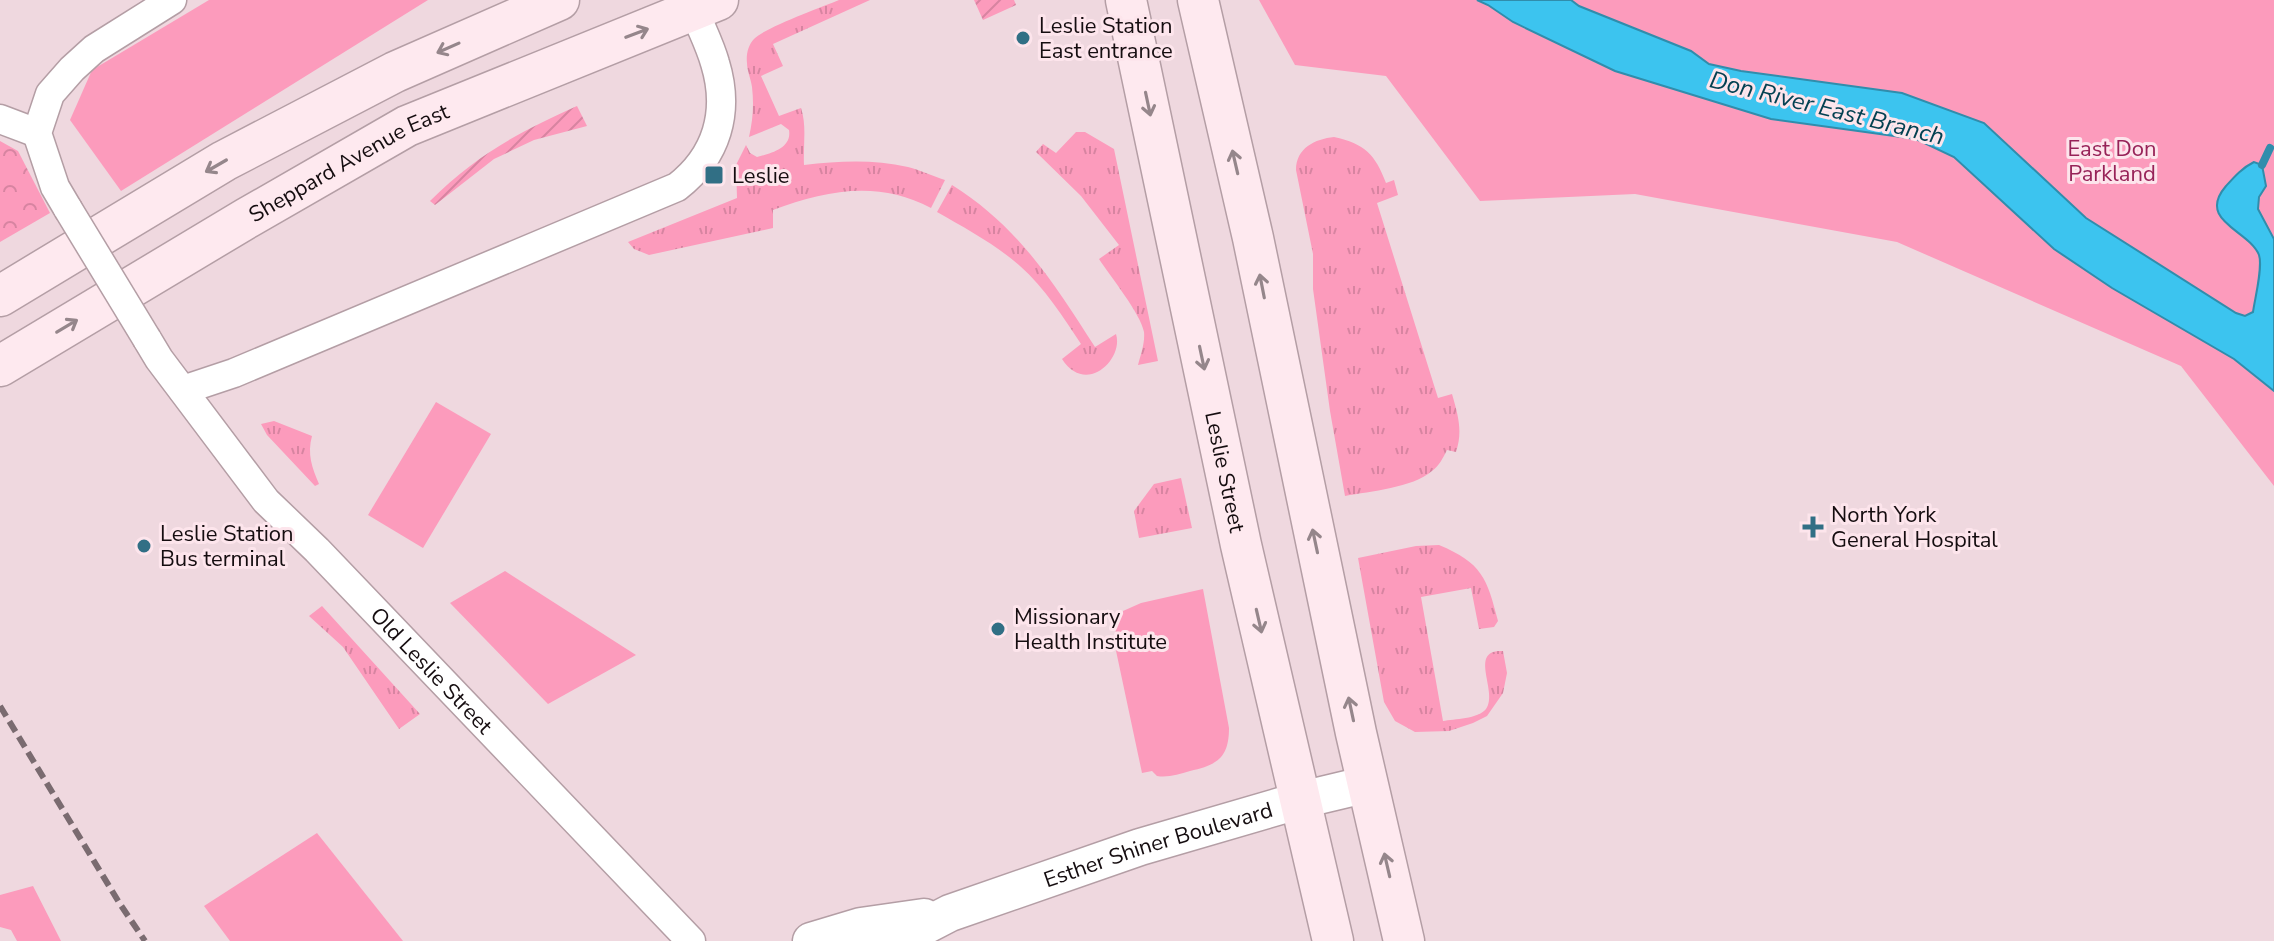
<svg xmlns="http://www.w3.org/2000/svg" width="2274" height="941" viewBox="0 0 2274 941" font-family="'Nunito Sans',sans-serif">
<defs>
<pattern id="grass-tufts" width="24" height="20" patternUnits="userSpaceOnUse" patternTransform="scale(2)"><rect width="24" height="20" fill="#fc9bbc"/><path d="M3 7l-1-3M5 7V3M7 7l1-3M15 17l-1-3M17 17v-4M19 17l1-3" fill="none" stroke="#d784a1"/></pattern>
<pattern id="forest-crowns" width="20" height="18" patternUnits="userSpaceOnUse" patternTransform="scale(2)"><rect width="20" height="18" fill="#fc9bbc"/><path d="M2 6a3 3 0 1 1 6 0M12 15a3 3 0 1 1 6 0" fill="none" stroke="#d784a1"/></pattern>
<pattern id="garden-furrows" width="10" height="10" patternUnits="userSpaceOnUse" patternTransform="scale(2)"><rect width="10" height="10" fill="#fc9bbc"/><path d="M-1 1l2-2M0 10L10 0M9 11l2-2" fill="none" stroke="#d784a1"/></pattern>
</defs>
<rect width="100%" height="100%" fill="#efd8df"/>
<g fill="url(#grass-tufts)">
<path d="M839,0h31l-97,44 10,22 -22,10 18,40 22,-8c6,18 2,37 3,57 35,-4 69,-6 104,2 12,3 25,9 37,13l-14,28c-52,-28 -105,-18 -158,2v18l-124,27 -15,-6 -6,-7 109,-44 -1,-33 10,-20 4,8 7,4c15,-4 35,-9 32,-27l-8,-6 -32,13c4,-17 5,-33 3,-50 -1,-8 -5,-16 -5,-24 -1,-8 1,-18 7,-24 10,-11 68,-32 85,-39z"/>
<path d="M1076,132h9l29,17 44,212 -20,4c3,-11 7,-22 6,-33 -3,-18 -34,-56 -45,-73l20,-14 -38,-49 -45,-44 7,-8 13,9z"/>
<path d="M1334,137c31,7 41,17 52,46l8,-3 4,15 -21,8 61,195 14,-4c6,21 11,37 4,58l-9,-2c-4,8 -8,16 -15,21 -20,17 -61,20 -87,25l-15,-85 -17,-122v-35l-17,-84c0,-22 19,-31 38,-33z"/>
<path d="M952,185c67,42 101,97 143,162l21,-13c8,25 -30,62 -54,25l19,-15c-18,-27 -36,-56 -61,-78 -25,-22 -55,-38 -83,-54z"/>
<path d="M274,421l38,15c-5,18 0,32 7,48l-4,2 -48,-51 -6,-11z"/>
<path d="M1181,478l11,50 -53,10 -5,-27 20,-27z"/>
<path d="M1439,545c43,18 48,33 59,76l-4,6 -15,2 -8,-41 -50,9 22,124c11,-2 35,-2 43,-12 13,-17 -19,-60 17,-58l4,22 -4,20 -16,23 -14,7 -24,8 -34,1 -20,-11 -11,-19 -26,-144 58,-12z"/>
<path d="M322,606l98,108 -21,15 -56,-82 -34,-31z"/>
</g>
<path fill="url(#forest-crowns)" d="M0,141l18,10 32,62 -50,29z"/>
<g fill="#fc9bbc">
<path d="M209,0h219l-307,191 -51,-71 22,-50z"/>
<path d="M1259,0h1015v486l-93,-120 -284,-124 -262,-48 -155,7 -94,-125 -91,-11z"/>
<path d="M436,402l55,32 -68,114 -55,-33z"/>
<path d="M505,571l131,84 -88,49 -98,-101z"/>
<path d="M1203,589l26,139c0,31 -13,37 -39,43 -11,3 -22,7 -33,5l-5,-5 -10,2 -27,-127 1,-22 7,-13 18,-8z"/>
<path d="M317,833l86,108h-173l-26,-35z"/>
<path d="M33,886l28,55h-44l-6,-11 -11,-3v-32z"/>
</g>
<g fill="url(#garden-furrows)">
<path d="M974,0h40l2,5 -33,15z"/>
<path d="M577,106l10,20 -53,14 -40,19 -59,46 -5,-4c46,-46 89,-69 147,-95z"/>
</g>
<path fill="#3cc4ef" stroke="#308dac" stroke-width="2" d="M1477,0h94l8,6 112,45 18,13 32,7 161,22 82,30 102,95 150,95 9,3 8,-4c2,-14 10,-45 6,-57 -10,-25 -63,-34 -33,-69 9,-10 16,-18 28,-24l8,3 4,21 -7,11 -1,12 16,30v152l-40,-32 -122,-71 -58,-39 -100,-92 -38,-18 -145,-20 -156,-48 -102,-49 -25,-17z"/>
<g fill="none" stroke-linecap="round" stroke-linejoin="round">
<path stroke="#308dac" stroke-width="8" d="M2262,165l8,-17"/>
<defs>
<g id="minor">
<path d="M0,119l37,14"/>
<path d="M68,209l-13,-22 -18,-54 13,-39 22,-25 22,-20 78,-49"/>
<path id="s1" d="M147,339l12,20 107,142 51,49 374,391"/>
<path d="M183,390l51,-17 443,-186c40,-31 53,-75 38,-124 -5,-18 -14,-35 -21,-53"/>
</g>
<g id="tertiary">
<path d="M811,941l50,-15 63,-9"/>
<path id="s2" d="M896,941l54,-28 190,-66 161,-47 67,-16"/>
</g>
<g id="secondary">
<path id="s3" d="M1126,0l115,545 92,396"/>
<path d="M1198,0l55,238 103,495 48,208"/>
<path d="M0,296l224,-135 171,-89 164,-72"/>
<path id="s4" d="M0,366l247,-148 160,-92 311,-126"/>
</g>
</defs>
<use href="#minor" stroke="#b49ea5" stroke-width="31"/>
<use href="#tertiary" stroke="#b49ea5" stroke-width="39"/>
<use href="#secondary" stroke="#b49ea5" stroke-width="43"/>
<use href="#minor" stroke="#fff" stroke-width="28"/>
<use href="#tertiary" stroke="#fff" stroke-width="36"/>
<use href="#secondary" stroke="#fee9ef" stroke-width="40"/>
<path stroke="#7a6b70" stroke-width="6" stroke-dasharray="12 6" stroke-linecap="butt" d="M0,706l120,198 25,37"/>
<defs>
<path id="minor-bridge" d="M68,209l79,130"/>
</defs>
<use href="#minor-bridge" stroke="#b49ea5" stroke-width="31" stroke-linecap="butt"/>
<use href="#minor-bridge" stroke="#fff" stroke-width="28"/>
</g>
<defs><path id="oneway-shaft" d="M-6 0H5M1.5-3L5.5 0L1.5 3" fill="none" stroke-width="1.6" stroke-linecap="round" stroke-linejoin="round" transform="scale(2)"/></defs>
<g stroke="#95868b">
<use href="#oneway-shaft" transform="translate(637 33) rotate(-21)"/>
<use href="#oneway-shaft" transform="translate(448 48) rotate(156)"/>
<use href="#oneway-shaft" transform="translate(1148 104) rotate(78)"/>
<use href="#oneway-shaft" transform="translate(1235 162) rotate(-103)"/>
<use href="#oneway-shaft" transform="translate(216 166) rotate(150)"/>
<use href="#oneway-shaft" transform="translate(1262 286) rotate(-101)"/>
<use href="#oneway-shaft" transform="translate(67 326) rotate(-31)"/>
<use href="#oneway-shaft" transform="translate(1202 358) rotate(78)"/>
<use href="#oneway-shaft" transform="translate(1315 541) rotate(-102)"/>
<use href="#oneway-shaft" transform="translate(1259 621) rotate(77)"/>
<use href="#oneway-shaft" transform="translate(1351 709) rotate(-102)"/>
<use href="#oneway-shaft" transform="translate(1387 865) rotate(-103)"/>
</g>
<g fill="#316f85" stroke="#fde5ec" stroke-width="3">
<circle cx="1023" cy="38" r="8"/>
<rect x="704" y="165" width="20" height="20" rx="4"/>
<path d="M1809 515h8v8h8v8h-8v8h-8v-8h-8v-8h8z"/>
<circle cx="144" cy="546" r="8"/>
<circle cx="998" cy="629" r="8"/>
</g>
<g text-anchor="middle" stroke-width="6" stroke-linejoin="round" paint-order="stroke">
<g font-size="22" fill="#150d10" stroke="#fde5ec" text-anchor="start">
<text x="1039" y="33">Leslie Station<tspan x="1039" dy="25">East entrance</tspan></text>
<text x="732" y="183">Leslie</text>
<text x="1831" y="522">North York<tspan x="1831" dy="25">General Hospital</tspan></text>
<text x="160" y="541">Leslie Station<tspan x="160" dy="25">Bus terminal</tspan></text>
<text x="1014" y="624">Missionary<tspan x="1014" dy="25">Health Institute</tspan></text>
</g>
<g font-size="22" fill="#972258" stroke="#fde5ec">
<text x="2112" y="156">East Don<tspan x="2112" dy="25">Parkland</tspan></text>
</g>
<g font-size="22" fill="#150d10" stroke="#fde5ec">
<text dy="8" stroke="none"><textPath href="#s4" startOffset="404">Sheppard Avenue East</textPath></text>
<text dy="8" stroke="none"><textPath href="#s3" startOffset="482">Leslie Street</textPath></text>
<text dy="8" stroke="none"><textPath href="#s1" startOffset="438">Old Leslie Street</textPath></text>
<text dy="8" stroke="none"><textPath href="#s2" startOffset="280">Esther Shiner Boulevard</textPath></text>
</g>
<g font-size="24" font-style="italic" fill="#044152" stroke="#fde5ec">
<text transform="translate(1827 108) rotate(14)" y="8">Don River East Branch</text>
</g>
</g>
</svg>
